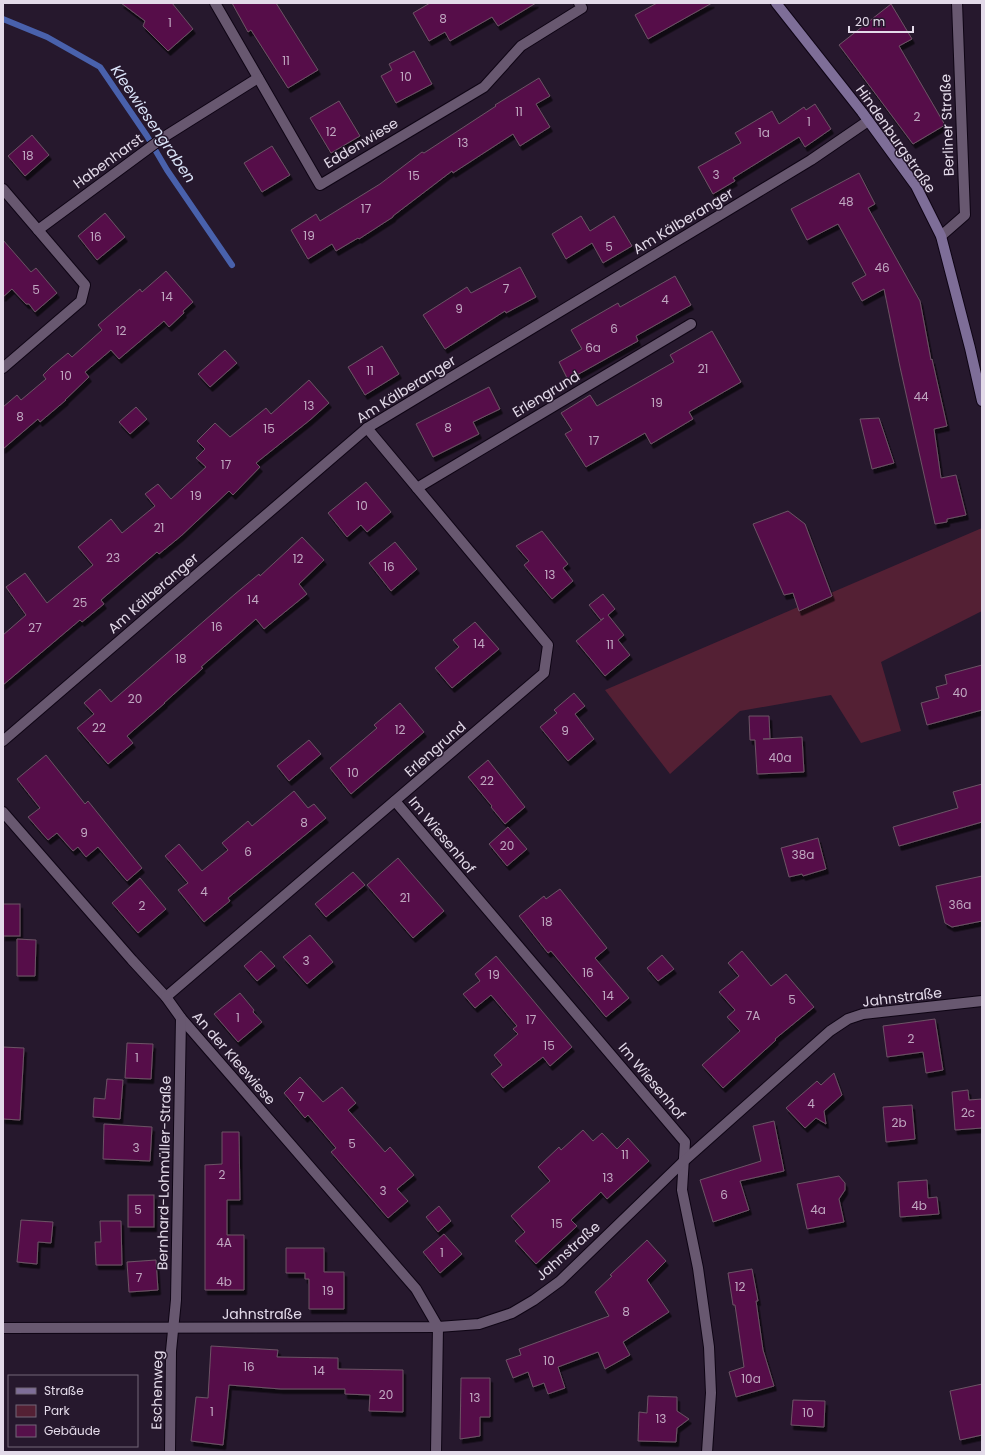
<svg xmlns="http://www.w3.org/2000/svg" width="985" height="1455" viewBox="0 0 985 1455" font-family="Poppins,sans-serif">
<defs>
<filter id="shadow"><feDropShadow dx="2.5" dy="4.5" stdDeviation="0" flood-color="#0009"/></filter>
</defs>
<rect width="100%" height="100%" fill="#26182d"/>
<path fill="#542034" d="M982,528v83l-101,51 20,69 -40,12 -30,-48 -91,16 -70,63 -65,-84z"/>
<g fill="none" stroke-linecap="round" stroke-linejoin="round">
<path stroke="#4961ac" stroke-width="6" d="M3,19l44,18 53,30 47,69 20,34 65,95"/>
</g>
<g fill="#56104a" stroke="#6c5365" filter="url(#shadow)">
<path d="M121,3h51l21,26 -25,22 -25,-25 2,-5z"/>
<path d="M232,3h44l42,67 -30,18 -37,-58 -3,2z"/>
<path d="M430,3h106l-38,23 -6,-9 -42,24 -5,-9 -16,9 -16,-28z"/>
<path d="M657,3h55l-64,36 -13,-24z"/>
<path d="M891,4l21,35 -13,7 46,79 -32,19 -74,-99z"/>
<path d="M414,51l18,33 -36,19 -15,-27 11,-6 -3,-6z"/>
<path d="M539,78l11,18 -14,8 14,23 -30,19 -7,-12 -60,39 -1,-2 -59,45v1l-34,22 -1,-1 -22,13 -4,-7 -24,15 -17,-29 25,-16 4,7 60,-37 42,-32 2,1 72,-47 -1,-1z"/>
<path d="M339,101l21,35 -29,17 -21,-35z"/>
<path d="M815,104l16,25 -26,18 -6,-10 -66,41 2,3 -22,13 -15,-27 43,-24 -6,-10 37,-22 7,13 25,-17 2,3z"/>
<path d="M32,135l17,20 -24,21 -17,-20z"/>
<path d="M272,146l18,29 -28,17 -18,-29z"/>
<path d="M859,173l16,31 -7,4 52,93 11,59 1,-1 15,67 -13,3 7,49 15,-3 10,40 -19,4v3l-12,2 -35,-157 -16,-78 -22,12 -10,-18 14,-8 -28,-51 -31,16 -16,-31z"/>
<path d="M105,213l20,24 -28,23 -19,-24z"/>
<path d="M581,216l9,15 24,-15 18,30 -29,17 -11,-20 -26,16 -14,-25z"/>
<path d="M3,240l28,32 5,-4 21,25 -22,19 -6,-8h-3l-14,-15 -9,8z"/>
<path d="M520,267l16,30 -30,16 -1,-2 -60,38 -22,-34 44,-28 4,6z"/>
<path d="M166,271l27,31 -10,9 1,2 -15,14 -5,-6 -45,38 -8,-9 -26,22 4,5 -24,23h1l-26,22 -2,-3 -35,30v-42l14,-12 4,5 25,-21 -3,-4 8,-8 17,-14 4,4 30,-27 -4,-5 42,-36 2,3z"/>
<path d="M675,276l16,29 -55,31 2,5 -70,39 -9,-18 23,-13 -11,-19 47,-27 2,4z"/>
<path d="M712,331l29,51 -52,30 4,7 -42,25 -6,-11 -59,34 -21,-33 7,-4 -11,-17 29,-18 7,11 77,-44 -4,-7z"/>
<path d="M382,346l17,28 -34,21 -17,-28z"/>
<path d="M225,350l12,13 -27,24 -12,-13z"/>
<path d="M309,380l20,23 -19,17 -54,43 4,4 -27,28 -4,-4 -48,45 -22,18 -2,-2 -56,48 3,4 -22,18 -2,-2 -77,65v-50l23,-20 -20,-28 19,-14 22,30 46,-38 -15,-18 33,-28 11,14 33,-27 -10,-12 13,-10 13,15 35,-32 -10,-9 9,-9 -8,-8 18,-18 15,14 36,-29 5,6z"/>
<path d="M489,387l11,22 -27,13 6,12 -46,23 -17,-33z"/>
<path d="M136,407l11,12 -17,15 -11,-12z"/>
<path d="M879,418l15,45 -22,6 -12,-50z"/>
<path d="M366,482l25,30 -24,20 -6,-7 -14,12 -19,-24z"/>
<path d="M788,511l17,13 27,72 -33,15 -6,-18 -9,2 -31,-71z"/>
<path d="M542,531l26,33 -5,4 10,13 -21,18 -28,-34 5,-4 -13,-15z"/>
<path d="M302,537l22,23 -25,24 8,10 -43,35 -8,-10 -55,48 2,1 -39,35h1l-38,33 6,7 -25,21 -31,-36 17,-14 -10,-11 16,-14 11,13 124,-108 24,-20 1,2z"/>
<path d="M395,542l22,27 -26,22 -22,-28z"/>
<path d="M603,594l12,15 -7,6 16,20 -6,5 12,15 -25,21 -29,-35 28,-23 -3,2 -12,-15z"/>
<path d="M475,622l24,27 -47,39 -17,-20 24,-21 -6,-7z"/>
<path d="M982,665v45l-55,15 -6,-22 18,-5 -3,-11 11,-3 -2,-9z"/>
<path d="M574,693l11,13 -10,8 19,25 -26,22 -28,-34 17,-14 -3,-3z"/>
<path d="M400,703l24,29 -73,62 -21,-26 47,-40 -3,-3z"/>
<path d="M749,716h20l1,23h-7l39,-2 2,35 -47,2 -2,-34h-5z"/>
<path d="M309,740l12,14 -32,27 -12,-15z"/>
<path d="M46,755l39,49 3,-3 54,67 -15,13 -29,-34 -12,10 -8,-10 -5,4 -16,-18 -9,7 -20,-23 12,-9 -23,-29z"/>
<path d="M488,760l37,47 -20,17 -14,-17 1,-1 -24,-29z"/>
<path d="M982,784v38l-83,24 -6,-19 65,-19 -5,-16z"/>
<path d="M294,791l14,17 6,-4 12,14 -98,80 2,3 -26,21 -26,-32 10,-7 -23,-27 14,-12 23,27 26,-21 -6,-7 26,-22 4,5z"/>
<path d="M508,827l19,22 -20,17 -18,-22z"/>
<path d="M818,838l8,31 -23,7 -1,-2 -13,3 -8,-29z"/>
<path d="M398,858l46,53 -31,27 -46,-53z"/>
<path d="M353,872l12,13 -39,32 -11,-13z"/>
<path d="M982,876v45l-30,6 -7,-4 -9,-37z"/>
<path d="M140,878l26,31 -28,24 -26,-30z"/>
<path d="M560,889l47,59 -12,10 34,40 -23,19 -55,-66 -3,2 -29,-37 25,-20 2,3z"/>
<rect x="3" y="904" width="17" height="32"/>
<path d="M310,935l23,27 -26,22 -24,-27z"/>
<path d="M17,939l19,1 -1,36h-18z"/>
<path d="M261,951l14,15 -18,15 -13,-15z"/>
<path d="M742,951l29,35 15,-12 28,33 -39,32 1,1 -53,48 -21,-23 38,-34 -13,-14 8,-7 -16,-18 20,-16 -11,-13z"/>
<path d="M662,955l12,14 -16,12 -11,-13z"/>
<path d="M496,956l76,91 -22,19 -7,-9 -40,31 -12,-14 11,-9 -8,-10 24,-21 -5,-5 4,-3 -26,-31 -16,13 -12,-14 17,-13 -5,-7z"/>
<path d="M240,993l14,17 -1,2 9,10 -24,20 -24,-28z"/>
<path d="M935,1019l8,51 -17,3 -3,-21 -36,5 -4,-31z"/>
<path d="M127,1043l26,1 -2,35 -26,-1z"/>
<path d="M3,1047l21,1 -4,72 -17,-1z"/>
<path d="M834,1073l8,22 -18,16 2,13 -10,-6 -11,10 -19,-20 31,-27 4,4z"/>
<path d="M300,1077l23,25 19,-15 14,16 -8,7 37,42 5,-5 24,28 -17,14 11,12 -20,17 -57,-66 5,-4 -28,-33 -3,3 -21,-25z"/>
<path d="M107,1079l16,1 -3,39 -27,-2 1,-19 11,1z"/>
<path d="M968,1090l1,10 13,-1v29l-27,2 -3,-38z"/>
<path d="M912,1105l3,34 -29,3 -3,-35z"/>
<path d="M774,1121l10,50 -44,10 9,29 -36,12 -13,-42 61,-19 -8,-35z"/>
<path d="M104,1124l48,3 -2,34 -47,-2z"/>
<path d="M583,1130l10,11 9,-8 15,16 11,-11 21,23 -42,38 -6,-7 -30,28 6,6 -41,38 -21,-23 10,-9 -14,-16 39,-35 -12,-14 21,-20 2,3z"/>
<path d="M222,1132h17l1,68h-13v35h17v55h-39v-125l17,-1z"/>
<path d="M839,1176l6,7v7l-6,9 5,23 -37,7 -10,-45z"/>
<path d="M927,1180l1,18 9,-1 2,17 -39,3 -2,-35z"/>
<rect x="128" y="1195" width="26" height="32"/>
<path d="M439,1206l12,15 -13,11 -12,-15z"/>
<path d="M21,1220l32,2 -2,21 -13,-1 -1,22 -20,-2z"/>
<path d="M100,1221h21l1,44h-26l-1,-23h6z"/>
<path d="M444,1234l18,20 -22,19 -17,-21z"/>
<path d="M647,1240l19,21 -19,19 22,32 -46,30 7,13 -25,14 -7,-17 -40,15 7,21 -17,6 -4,-11 -11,4 -5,-15 -15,6 -7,-18 15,-5 -2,-6 90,-33 -14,-24 17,-16 -2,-1z"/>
<path d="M286,1248h38v24h20v37h-35v-30h-4v-6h-19z"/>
<path d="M156,1260l2,30 -29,2 -2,-30z"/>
<path d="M752,1269l6,32h-2l7,49 11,36 -38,11 -7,-25 15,-5 -9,-62h-2l-5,-32z"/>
<path d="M211,1346l67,4 -1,7 61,1v11l65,1v42l-34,-1 1,-16 -25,-1v-5h-64l-52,-4 -6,60 -32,-4 5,-44 12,1z"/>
<path d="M461,1378h29v39h-10v19l-20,3z"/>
<path d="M982,1384v51l-22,5 -10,-49z"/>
<path d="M648,1396l29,1v14l12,8 -12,9 -1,14 -38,-1 1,-29 8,1z"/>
<path d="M793,1400l32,1 -1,26 -33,-2z"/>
</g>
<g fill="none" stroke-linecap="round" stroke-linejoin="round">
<defs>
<g id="street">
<path d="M215,3l105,182 164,-98 37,-41 61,-38 -3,-5"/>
<path d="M3,189l82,96 -4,16 -78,67"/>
<path d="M38,230l126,-93 94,-59"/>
<path d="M941,236l24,-21 -8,-212"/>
<path d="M417,488l274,-164"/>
<path d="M3,741l364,-313 444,-268 57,-39"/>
<path d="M395,801l290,341 -3,48 16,78 11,79 2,46 -4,59"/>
<path d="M3,812l129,148 34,37 15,21 235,271 22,38 -2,125"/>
<path d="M166,997l378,-324 4,-28 -181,-217"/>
<path d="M3,1328l435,-1 41,-3 33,-11 22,-13 26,-19 125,-121 145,-129 18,-12 15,-5 119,-13"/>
<path d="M170,1452l1,-101 5,-51 5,-282"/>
</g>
<path id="secondary" d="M776,3l86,109 54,74 25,50 29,112 12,53"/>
</defs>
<use href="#street" stroke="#0e0414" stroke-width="12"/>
<use href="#secondary" stroke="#0e0414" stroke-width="12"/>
<use href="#street" stroke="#685870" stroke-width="10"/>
<use href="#secondary" stroke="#7e6e98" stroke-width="10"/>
</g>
<g text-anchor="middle" stroke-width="3" stroke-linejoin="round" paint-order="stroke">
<g font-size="12" fill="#c0a8c1">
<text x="443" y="23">8</text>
<text x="170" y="27">1</text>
<text x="286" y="65">11</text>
<text x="406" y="81">10</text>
<text x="519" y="116">11</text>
<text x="917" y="121">2</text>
<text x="809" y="126">1</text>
<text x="331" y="136">12</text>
<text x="764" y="137">1a</text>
<text x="463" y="147">13</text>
<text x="28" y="160">18</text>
<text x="716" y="179">3</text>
<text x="414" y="180">15</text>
<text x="846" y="206">48</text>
<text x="366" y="213">17</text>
<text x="309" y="240">19</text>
<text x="96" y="241">16</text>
<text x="609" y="251">5</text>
<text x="882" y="272">46</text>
<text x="506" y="293">7</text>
<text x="36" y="294">5</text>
<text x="167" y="301">14</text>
<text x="665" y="304">4</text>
<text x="459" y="313">9</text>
<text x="614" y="333">6</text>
<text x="121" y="335">12</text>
<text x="593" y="352">6a</text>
<text x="703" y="373">21</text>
<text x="370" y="375">11</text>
<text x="66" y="380">10</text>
<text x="921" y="401">44</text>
<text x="657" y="407">19</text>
<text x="309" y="410">13</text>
<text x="20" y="421">8</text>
<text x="448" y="432">8</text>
<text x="269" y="433">15</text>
<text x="594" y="445">17</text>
<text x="226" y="469">17</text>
<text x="196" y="500">19</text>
<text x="362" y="510">10</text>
<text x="159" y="532">21</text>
<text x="113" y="562">23</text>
<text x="298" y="563">12</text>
<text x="389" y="571">16</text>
<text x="550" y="579">13</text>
<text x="253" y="604">14</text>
<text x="80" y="607">25</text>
<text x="217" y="631">16</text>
<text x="35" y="632">27</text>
<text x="479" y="648">14</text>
<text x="610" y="649">11</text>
<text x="181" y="663">18</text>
<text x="960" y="697">40</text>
<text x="135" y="703">20</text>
<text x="99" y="732">22</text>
<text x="400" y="734">12</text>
<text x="565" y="735">9</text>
<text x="780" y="762">40a</text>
<text x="353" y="777">10</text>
<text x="487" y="785">22</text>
<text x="304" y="827">8</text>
<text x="84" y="837">9</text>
<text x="507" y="850">20</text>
<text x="248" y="856">6</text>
<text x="803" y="859">38a</text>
<text x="204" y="896">4</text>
<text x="405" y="902">21</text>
<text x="960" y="909">36a</text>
<text x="142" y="910">2</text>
<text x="547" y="926">18</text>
<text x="306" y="965">3</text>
<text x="588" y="977">16</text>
<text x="494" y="979">19</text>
<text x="608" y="1000">14</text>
<text x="792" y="1004">5</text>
<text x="753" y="1020">7A</text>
<text x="238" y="1022">1</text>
<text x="531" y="1024">17</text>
<text x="911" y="1043">2</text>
<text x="549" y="1050">15</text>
<text x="137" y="1062">1</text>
<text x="301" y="1101">7</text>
<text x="811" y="1108">4</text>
<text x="968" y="1117">2c</text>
<text x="899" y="1127">2b</text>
<text x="352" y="1148">5</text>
<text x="136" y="1152">3</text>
<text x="625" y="1159">11</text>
<text x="222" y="1179">2</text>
<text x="608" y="1182">13</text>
<text x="383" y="1195">3</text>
<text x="724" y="1199">6</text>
<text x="919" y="1210">4b</text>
<text x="138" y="1214">5</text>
<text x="818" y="1214">4a</text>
<text x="557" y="1228">15</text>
<text x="224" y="1247">4A</text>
<text x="442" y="1257">1</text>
<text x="139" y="1282">7</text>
<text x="224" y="1286">4b</text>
<text x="740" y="1291">12</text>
<text x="328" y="1295">19</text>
<text x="626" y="1316">8</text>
<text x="549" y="1365">10</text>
<text x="249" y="1371">16</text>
<text x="319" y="1375">14</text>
<text x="751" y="1383">10a</text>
<text x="386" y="1399">20</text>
<text x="475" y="1402">13</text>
<text x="212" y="1416">1</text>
<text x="808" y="1417">10</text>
<text x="661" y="1423">13</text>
</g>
<g font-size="14" fill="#e3dae9" stroke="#26182d">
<text transform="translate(947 125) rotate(-92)" y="5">Berliner Straße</text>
<text transform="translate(896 139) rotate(55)" y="5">Hindenburgstraße</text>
<text transform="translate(361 143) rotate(-31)" y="5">Eddenwiese</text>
<text transform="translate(108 161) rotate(-36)" y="5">Habenharst</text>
<text transform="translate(683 221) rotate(-31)" y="5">Am Kälberanger</text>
<text transform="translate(406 389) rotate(-32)" y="5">Am Kälberanger</text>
<text transform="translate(546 394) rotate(-31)" y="5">Erlengrund</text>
<text transform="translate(153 593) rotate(-41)" y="5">Am Kälberanger</text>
<text transform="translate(435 749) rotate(-41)" y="5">Erlengrund</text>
<text transform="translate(442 835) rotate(50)" y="5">Im Wiesenhof</text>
<text transform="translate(902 997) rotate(-7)" y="5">Jahnstraße</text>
<text transform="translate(234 1058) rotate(49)" y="5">An der Kleewiese</text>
<text transform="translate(652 1081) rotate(50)" y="5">Im Wiesenhof</text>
<text transform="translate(164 1173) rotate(-89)" y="5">Bernhard-Lohmüller-Straße</text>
<text transform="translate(568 1251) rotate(-42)" y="5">Jahnstraße</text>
<text x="262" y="1319">Jahnstraße</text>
<text transform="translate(157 1390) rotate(-89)" y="5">Eschenweg</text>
</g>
<g font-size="15" font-style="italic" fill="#dbe4f9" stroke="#26182d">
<text transform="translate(153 124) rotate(56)" y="5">Kleewiesengraben</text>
</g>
</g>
<rect width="985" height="1455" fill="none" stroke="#e3dae9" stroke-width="8"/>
<rect x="8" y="1375" width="130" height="72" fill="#26182d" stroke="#726678"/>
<rect x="16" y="1388" width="20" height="6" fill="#7e6e98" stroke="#726678"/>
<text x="44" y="1395" font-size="12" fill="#e3dae9">Straße</text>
<rect x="16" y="1405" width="20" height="12" fill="#542034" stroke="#726678"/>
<text x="44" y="1415" font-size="12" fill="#e3dae9">Park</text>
<rect x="16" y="1425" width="20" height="12" fill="#56104a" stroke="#726678"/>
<text x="44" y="1435" font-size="12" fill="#e3dae9">Gebäude</text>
<path d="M849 26v6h64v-6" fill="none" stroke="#e3dae9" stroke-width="2"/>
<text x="855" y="26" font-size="12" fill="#e3dae9" stroke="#26182d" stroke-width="3" paint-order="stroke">20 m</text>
</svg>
